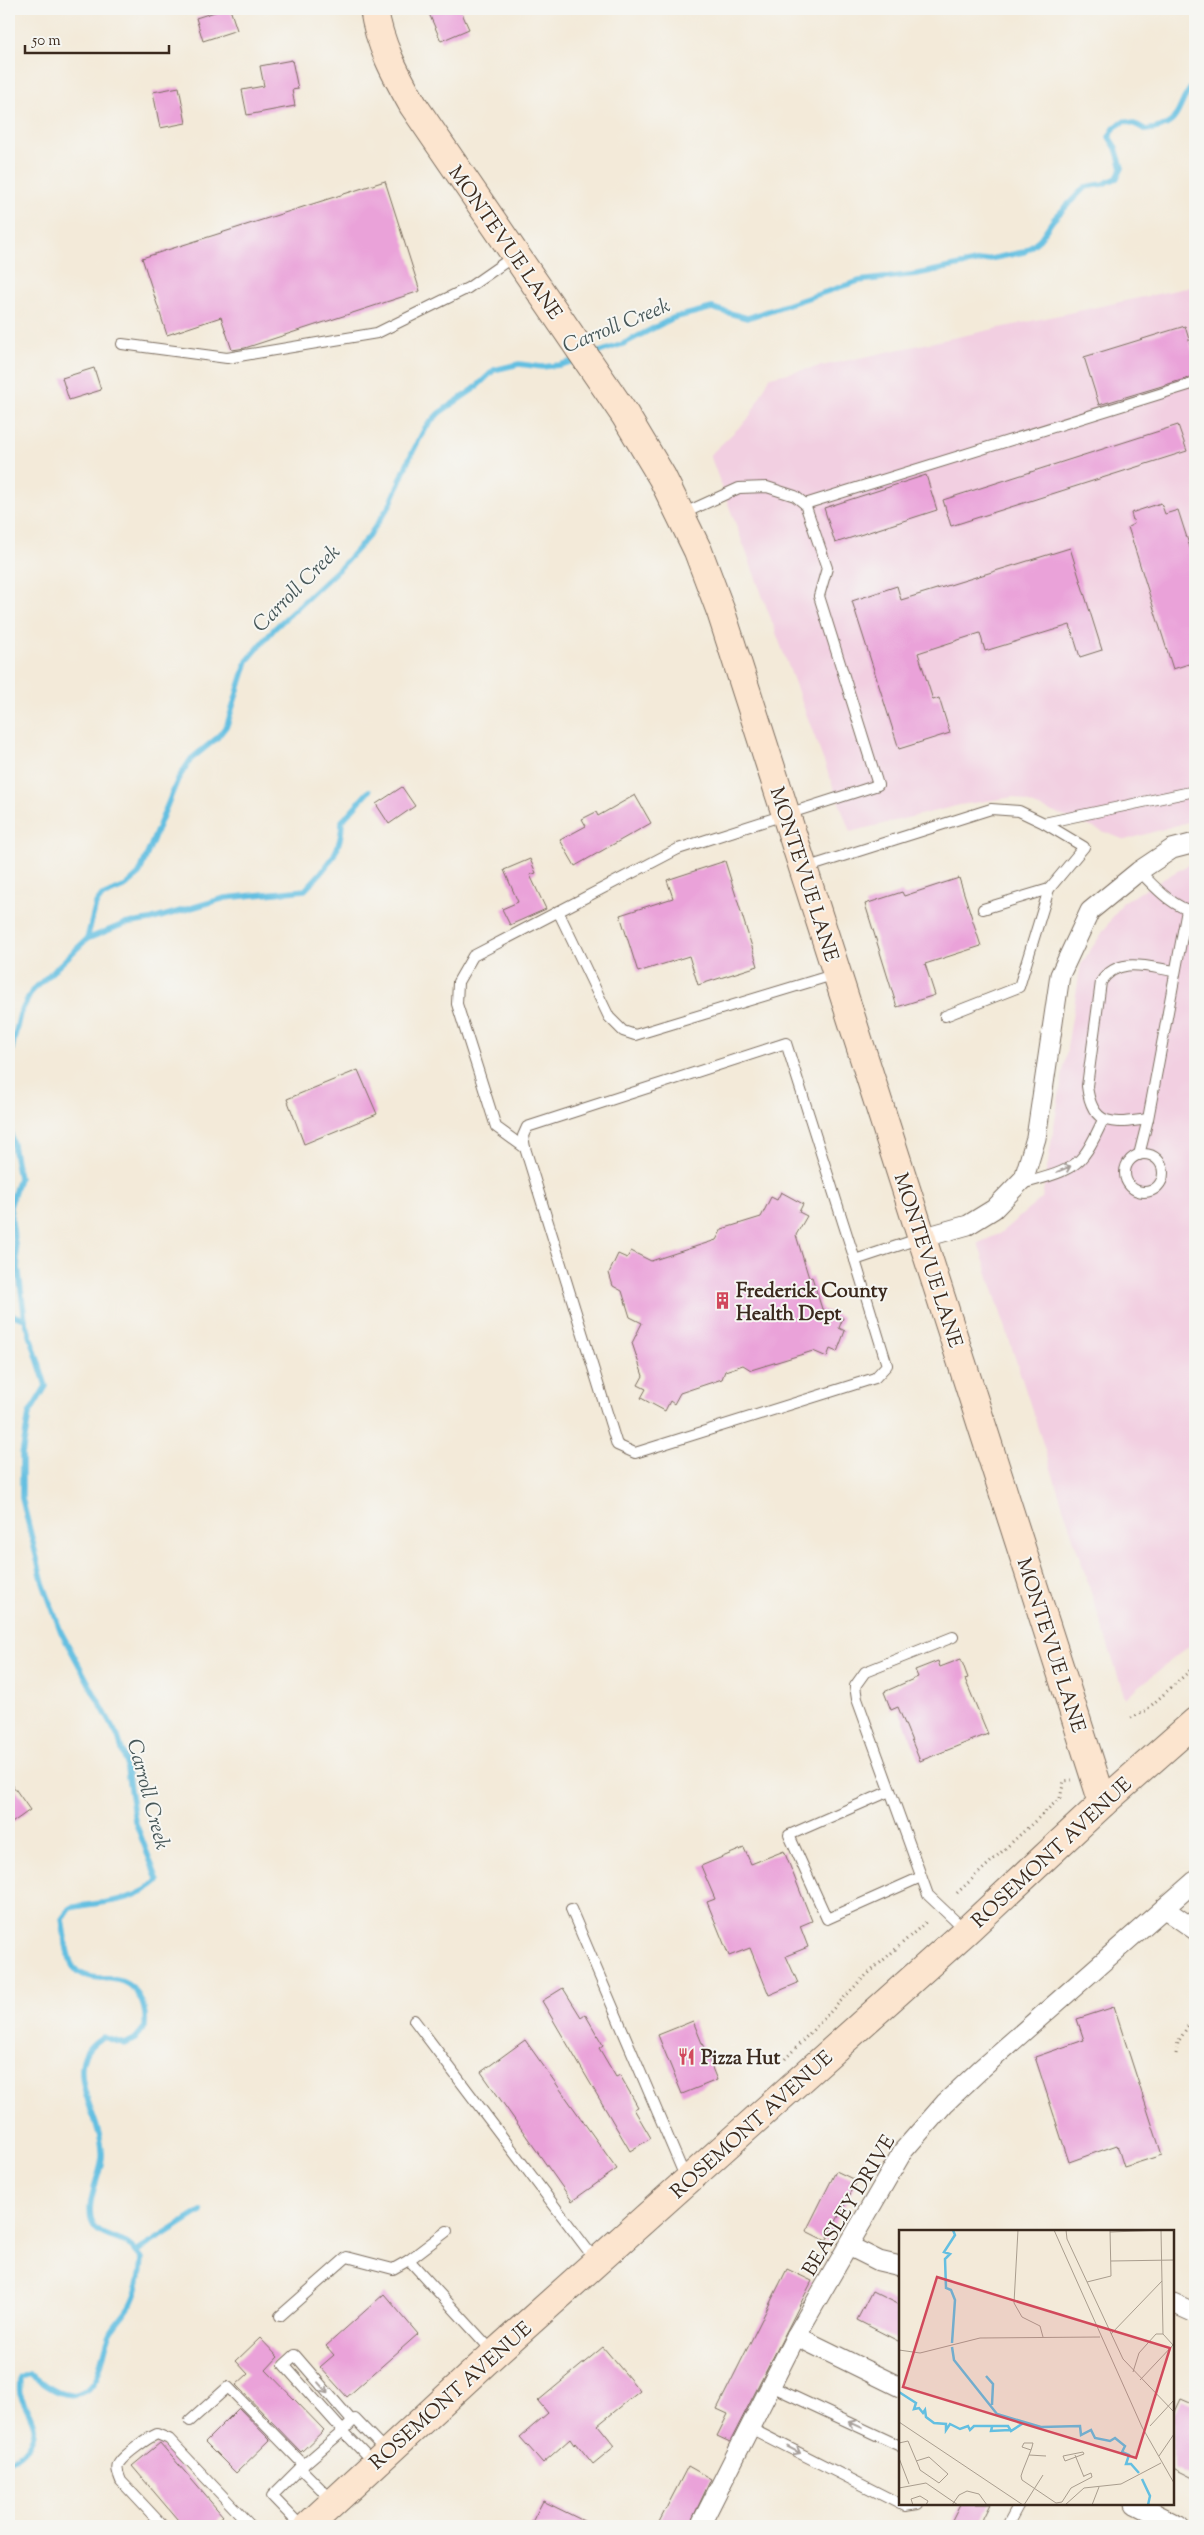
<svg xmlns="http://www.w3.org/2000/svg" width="1204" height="2535" viewBox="0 0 1204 2535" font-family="'Sorts Mill Goudy',serif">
<rect width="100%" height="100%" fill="#f6f6f2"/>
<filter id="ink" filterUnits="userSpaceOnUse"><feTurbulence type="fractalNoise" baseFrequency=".02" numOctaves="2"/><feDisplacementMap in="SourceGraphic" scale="10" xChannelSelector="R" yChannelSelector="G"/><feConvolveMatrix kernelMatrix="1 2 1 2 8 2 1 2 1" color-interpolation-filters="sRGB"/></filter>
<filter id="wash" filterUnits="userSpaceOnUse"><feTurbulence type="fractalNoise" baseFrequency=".0096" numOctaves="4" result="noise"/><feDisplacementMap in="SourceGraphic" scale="20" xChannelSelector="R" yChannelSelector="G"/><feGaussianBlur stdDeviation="1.12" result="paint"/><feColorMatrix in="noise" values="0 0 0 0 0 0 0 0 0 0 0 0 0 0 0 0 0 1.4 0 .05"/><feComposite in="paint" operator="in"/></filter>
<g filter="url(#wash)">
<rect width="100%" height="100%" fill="#f3ead9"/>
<g fill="#f2cfe1">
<path d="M1195,286v534l-70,20 -112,-43 -53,8 -110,27 -140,-377 39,-37 21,-41z"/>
<path d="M1195,861v780l-70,57 -147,-455 21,-9 43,-36 39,-234 42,-62z"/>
</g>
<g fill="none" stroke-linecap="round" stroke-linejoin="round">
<g stroke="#63bfe1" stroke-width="5.5">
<path d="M593,354l30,-10 50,-26 39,-10 35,10 112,-37 58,-7 107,-22 16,-13 13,-19 32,-33 18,-3 14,-6 5,-10 -6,-20 -7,-11 6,-10 10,-6 12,4 9,5c40,-4 27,-24 49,-47"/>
<path d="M87,939l37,-15 26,-4 75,-22 80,-8c21,-23 37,-36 37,-69l27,-30"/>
<path d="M9,1061l11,-47 12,-23 55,-52 9,-35 6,-8 24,-10 13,-12 39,-95 13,-20 26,-21 10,-13 20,-64 28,-33 67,-62 27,-30 22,-33 18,-44 16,-31 14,-15 35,-24 20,-19 25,-6 23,3 18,-2 17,-5"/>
<path d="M9,1123l10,55 -9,29 15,112 21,67 -17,28 -7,41v43l21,85 18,49 57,105 8,26 9,58 23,60c-26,23 -57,20 -88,27l-8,11c2,12 5,41 12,49 19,20 48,-2 66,30 5,9 6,18 5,29l-10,12 -10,5 -22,-7c-49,26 3,84 -1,121 -2,20 -17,44 -10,64 5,15 26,15 37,23 5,3 9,10 13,14 -1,15 -4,31 -11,45 -5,10 -14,18 -20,28 -10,19 -7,52 -30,61 -20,7 -36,-10 -52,-19l-9,4c0,5 -1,11 0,15 7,22 26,36 4,57 -5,5 -8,8 -15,10"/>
<path d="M9,1314l16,5"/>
<path d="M136,2252l65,-41"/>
</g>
</g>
<g id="blocks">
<g fill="#eaa2d9">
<path d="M224,9h6l7,21 -34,11 -7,-23z"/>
<path d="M427,9h33l9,20 -28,12z"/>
<path d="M292,60l6,29 -6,1 3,16 -48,9 -5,-25 22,-4 -4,-20z"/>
<path d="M179,87l7,36 -26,5 -7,-36z"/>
<path d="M385,181l35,110 -175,57 -13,2 -11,-33 -54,18 -25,-77z"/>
<path d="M1185,326l10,34v16l-96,29 -15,-48z"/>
<path d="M94,368l7,22 -32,10 -7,-22z"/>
<path d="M1178,425l9,26 -236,75 -8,-26z"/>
<path d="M926,475l11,35 -102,33 -11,-35z"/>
<path d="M1161,503l4,11 13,-4 17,53v99l-22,7 -45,-142 6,-3 -3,-11z"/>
<path d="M1070,548l32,102 -22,7 -10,-32 -85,26 -5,-18 -62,20 15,47 6,-2 11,35 -51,16 -47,-148 45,-15 4,14z"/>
<path d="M402,787l13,19 -26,18 -13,-20z"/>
<path d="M635,795l16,28 -76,43 -15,-26 26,-14 -4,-7 14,-7 2,4z"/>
<path d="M530,859l6,14 -6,2 16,34 -36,16 -8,-16 16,-7 -14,-32z"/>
<path d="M725,861l33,105 -60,19 -9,-29 -51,16 -18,-57 53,-17 -6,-18z"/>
<path d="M959,878l22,68 -56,18 10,31 -38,12 -32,-103 37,-12 2,4z"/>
<path d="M358,1070l19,44 -73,30 -17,-45z"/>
<path d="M781,1192l22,12 -4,8 8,4 -11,19 13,43 3,-1 10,32 21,9 -4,10 6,3 -8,21 -7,-3 -3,8 -14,-6 -62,19 -8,-5 -18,6 -3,8 -42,14 -6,11 -4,-3 -5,10 -24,-13 5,-9 -8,-4 5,-9 -11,-33 10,-20 -12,-6 -8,-26 -9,-5 -4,-13 9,-19 9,4 4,-7 20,10 65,-21 6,-11 39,-12 10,-20 6,3z"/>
<path d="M961,1659l7,19 -3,1 23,55 -68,27 -22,-54 -7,3 -7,-18 34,-15 -3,-7 23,-9 2,6z"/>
<path d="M9,1780l21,30 -21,15z"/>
<path d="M744,1848l7,16 33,-13 28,70 -12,5 8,21 -22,9 12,27 -29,12 -19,-47 -21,8 -22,-54 8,-3 -14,-33z"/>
<path d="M563,1988l18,29 4,-3 18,31 -4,3 17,29 4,-2 18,32 -4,2 17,29 -21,13 -88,-150z"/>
<path d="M1114,2007l48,148 -38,12 -7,-22 -48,17 -34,-105 49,-17 -7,-21z"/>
<path d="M693,2021l24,59 -35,14 -24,-59z"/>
<path d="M525,2040l92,129 -45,32 -91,-129z"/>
<path d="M836,2171l21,10 -31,60 -20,-10z"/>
<path d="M787,2269l25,12 -82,161 -13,-6 11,-22 -11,-5z"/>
<path d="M872,2291l28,14v37l-43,-22z"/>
<path d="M384,2294l34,40 -71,63 -27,-30 14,-12 -8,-9z"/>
<path d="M260,2338l18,19 -12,13 58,60 -23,22 -65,-67 12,-11 -12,-13z"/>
<path d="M603,2347l37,44 -42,34 17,21 -22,18 -17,-21 -2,2 -4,-6 -27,24 -23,-26 28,-24 -10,-12z"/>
<path d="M1181,2399l14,6v74l-22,-11v-52z"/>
<path d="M239,2408l31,32 -34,33 -31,-31z"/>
<path d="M160,2443l63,73 -12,10h-28l-51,-60z"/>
<path d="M688,2466l23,13 -22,47h-32z"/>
<path d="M543,2501l51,25h-64z"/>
<path d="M960,2504h30l-11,22h-30z"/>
</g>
</g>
</g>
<g filter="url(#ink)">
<use href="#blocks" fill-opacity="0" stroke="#7b6d5f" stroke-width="1"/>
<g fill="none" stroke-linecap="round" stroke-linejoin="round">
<defs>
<g id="lane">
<path d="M122,344l105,14 150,-25 91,-45 46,-32"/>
<path d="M805,504l390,-121"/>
<path d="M680,515l59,-27 28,-1 28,9 10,8 22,64 -8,28 59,189 -200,64 -205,107 -15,26 -1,22 39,123 29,21 92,297 18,8 240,-75 12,-13 -32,-105 66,-22"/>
<path d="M1044,823l151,-32"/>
<path d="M805,868l186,-59 28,2 25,12 40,24 -35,42 -30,98 -74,29"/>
<path d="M1139,871c16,16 33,36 56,41"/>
<path d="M983,909l66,-20"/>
<path d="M558,911l51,106 14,14 12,4 201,-61"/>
<path d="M1148,1119c-34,5 -56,9 -61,-33l14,-104c17,-26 46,-15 73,-11"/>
<path d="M525,1148l-2,-12 4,-9 259,-84 69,217"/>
<circle cx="1144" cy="1173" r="19"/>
<path d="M1139,1155l9,-36 39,-209"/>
<path d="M1021,1184c20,-6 50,-11 63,-29 8,-10 13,-23 19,-35"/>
<path d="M953,1637l-88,35 -10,14 2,13 71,196 38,36"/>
<path d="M890,1791l-101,44 38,84 94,-42"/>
<path d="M571,1909l115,270"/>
<path d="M414,2020l182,241"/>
<path d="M409,2260l38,-29"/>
<path d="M280,2316l67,-59 46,12 16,-9 85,93"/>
<path d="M771,2386l129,60"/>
<path d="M190,2421l38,-34 76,78"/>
<path d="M750,2428l150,76"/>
<path d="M374,2463l-31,-32 12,-12 31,32"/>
<path d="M300,2468l43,-37 -59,-66 11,-10 57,66"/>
<path d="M901,2504l4,2 13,-2"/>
<path d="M163,2526l-42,-45c-2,-6 -6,-12 -2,-18 6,-9 29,-25 38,-29l12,5 82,87"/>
<path d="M301,2526l-29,-30 28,-28 33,33"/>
<path d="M1007,2526l12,-22"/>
</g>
<g id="street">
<path d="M922,1238l46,-13 26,-16 30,-31 12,-40 24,-163 30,-64 49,-40 33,-22 23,-6"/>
<path d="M1165,1909l30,21"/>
<path d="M849,2246l30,15 21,5"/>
<path d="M1173,2303l22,10"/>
<path d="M796,2336l104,51"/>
<path d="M1135,2504l44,22"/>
<path d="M700,2526l96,-190 107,-185 42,-48 36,-34 214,-188"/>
</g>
<g id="secondary">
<path d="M374,9c5,35 22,66 39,96l212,310 37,62 36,74 23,61 382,1191"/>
<path d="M308,2526l187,-173 471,-422 137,-128 92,-81"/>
</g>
</defs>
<use href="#lane" stroke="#7b6d5f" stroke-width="12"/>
<use href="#street" stroke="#7b6d5f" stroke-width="21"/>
<use href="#secondary" stroke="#7b6d5f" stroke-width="30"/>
<g stroke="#7b6d5f" stroke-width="3" stroke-dasharray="1 4" stroke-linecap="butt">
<path d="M1131,1718l13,-6 51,-46"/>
<path d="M957,1893l103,-95 4,-17 8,-1"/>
<path d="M1176,2054l2,-12 17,-27"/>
<path d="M785,2059l76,-79 65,-58"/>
</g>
<use href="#lane" stroke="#fff" stroke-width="10"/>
<use href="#street" stroke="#fff" stroke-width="19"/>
<use href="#secondary" stroke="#fce5cf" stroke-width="28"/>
</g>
<defs><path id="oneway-shaft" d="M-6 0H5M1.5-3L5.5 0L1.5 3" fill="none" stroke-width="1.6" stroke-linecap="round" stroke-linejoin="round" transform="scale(1.25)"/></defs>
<g stroke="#a79f9a">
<use href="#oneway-shaft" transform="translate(1064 1169) rotate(-23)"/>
<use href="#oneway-shaft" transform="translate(323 2388) rotate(49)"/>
<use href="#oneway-shaft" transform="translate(856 2425) rotate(-155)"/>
<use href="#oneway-shaft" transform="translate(794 2450) rotate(27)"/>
</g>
</g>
<defs>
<symbol id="building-bare" viewBox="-9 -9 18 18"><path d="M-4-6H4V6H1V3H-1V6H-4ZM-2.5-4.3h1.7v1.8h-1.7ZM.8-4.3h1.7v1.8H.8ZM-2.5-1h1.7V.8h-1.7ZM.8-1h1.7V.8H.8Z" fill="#d1495b" stroke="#f6f6f2" stroke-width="2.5" paint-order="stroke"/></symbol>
<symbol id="restaurant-bare" viewBox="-9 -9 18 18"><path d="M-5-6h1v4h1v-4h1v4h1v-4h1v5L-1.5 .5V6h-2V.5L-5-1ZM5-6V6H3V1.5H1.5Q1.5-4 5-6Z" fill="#d1495b" stroke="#f6f6f2" stroke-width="2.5" paint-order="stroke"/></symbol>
</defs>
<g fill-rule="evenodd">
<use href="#building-bare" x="710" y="1288" width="25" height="25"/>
<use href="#restaurant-bare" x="674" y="2044" width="25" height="25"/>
</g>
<g text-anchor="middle" stroke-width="4" stroke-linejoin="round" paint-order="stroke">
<g font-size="20" fill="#3b2a1e" stroke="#f6f6f2">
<text transform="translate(506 242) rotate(55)" y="7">MONTEVUE LANE</text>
<text transform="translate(805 874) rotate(72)" y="7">MONTEVUE LANE</text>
<text transform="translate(929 1260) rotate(72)" y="7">MONTEVUE LANE</text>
<text transform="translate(1052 1645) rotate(72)" y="7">MONTEVUE LANE</text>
<text transform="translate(1051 1852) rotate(-43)" y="7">ROSEMONT AVENUE</text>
<text transform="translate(751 2124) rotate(-42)" y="7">ROSEMONT AVENUE</text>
<text transform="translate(848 2205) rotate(-59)" y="7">BEASLEY DRIVE</text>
<text transform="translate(450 2395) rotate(-42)" y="7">ROSEMONT AVENUE</text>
</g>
<g font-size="20" font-weight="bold" fill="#3b2a1e" stroke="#f6f6f2" text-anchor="start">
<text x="736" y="1297">Frederick County<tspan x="736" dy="23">Health Dept</tspan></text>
<text x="701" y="2064">Pizza Hut</text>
</g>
<g font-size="21" font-style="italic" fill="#475758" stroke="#f6f6f2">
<text transform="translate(616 325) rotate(-22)" y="7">Carroll Creek</text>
<text transform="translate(296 588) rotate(-45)" y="7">Carroll Creek</text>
<text transform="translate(149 1794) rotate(75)" y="7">Carroll Creek</text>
</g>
</g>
<g transform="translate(899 2230)">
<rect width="275" height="275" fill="#f3ead9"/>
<path fill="none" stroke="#63bfe1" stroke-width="2.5" d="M53,113l3,-43 -4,-10 -5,-2 -1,-29 5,-5 -6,-2 11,-17 -2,-5M53,117l2,13 43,54 44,13 39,-1 1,9 10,-5 4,8 15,3 5,-3 10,8 -3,6 7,3 -3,9h5l8,9M87,146l7,8 -1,21M0,162l17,11 -2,6 5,-1 4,5 2,-3 1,7 8,6 12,1v6l4,-6 10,5 8,-3 2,4 4,-4h34l3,5 14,-9M93,197l-1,4 19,-1M243,249l8,17 -2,9"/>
<path fill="none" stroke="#a99d8e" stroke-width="1" d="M119,0l-4,73 8,14 18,9 3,11M155,0l88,197 32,56M167,0l1,9 56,120 51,53M262,0l2,104 10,11M211,2l56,-2M212,31l63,-1M188,52l24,-6 -1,-46M212,104l51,-53M0,120l21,3 60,-15 120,-1M234,142l6,-19 17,-19h7M241,150l34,-36M0,192l124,83M251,196l24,-26M0,213l9,-2 11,26 1,3 19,13 9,-9 -19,-17 -13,4M132,220l-9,-3 2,-4h9l-1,4 -1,3 -8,20 -2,6 1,4 34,23 6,-1 9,-14 21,-11 -1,-4 -7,3M184,222l1,2 -19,7 -2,-5zM130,225l17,1M176,225l9,22M260,226l15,-22M0,228l10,26M0,258l27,-5 32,22M14,275l-2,-6 9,-3 8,5 -2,4M53,275l7,-10 8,-4 12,3 8,11M125,275l19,-30M166,275l19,-17 37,-4 40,-21M193,275l7,-18"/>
<path fill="#d1495b" fill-opacity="0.15" stroke="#d1495b" stroke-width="2.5" d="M38,47l233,71 -34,110 -233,-71z"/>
<rect width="275" height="275" fill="none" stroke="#3b2a1e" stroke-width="2.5"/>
</g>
<rect width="1204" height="2535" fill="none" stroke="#f6f6f2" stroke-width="30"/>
<path d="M25 45v8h144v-8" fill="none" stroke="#3b2a1e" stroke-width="2.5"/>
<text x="32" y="45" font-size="15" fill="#3b2a1e" stroke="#f6f6f2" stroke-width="4" paint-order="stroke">50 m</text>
</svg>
